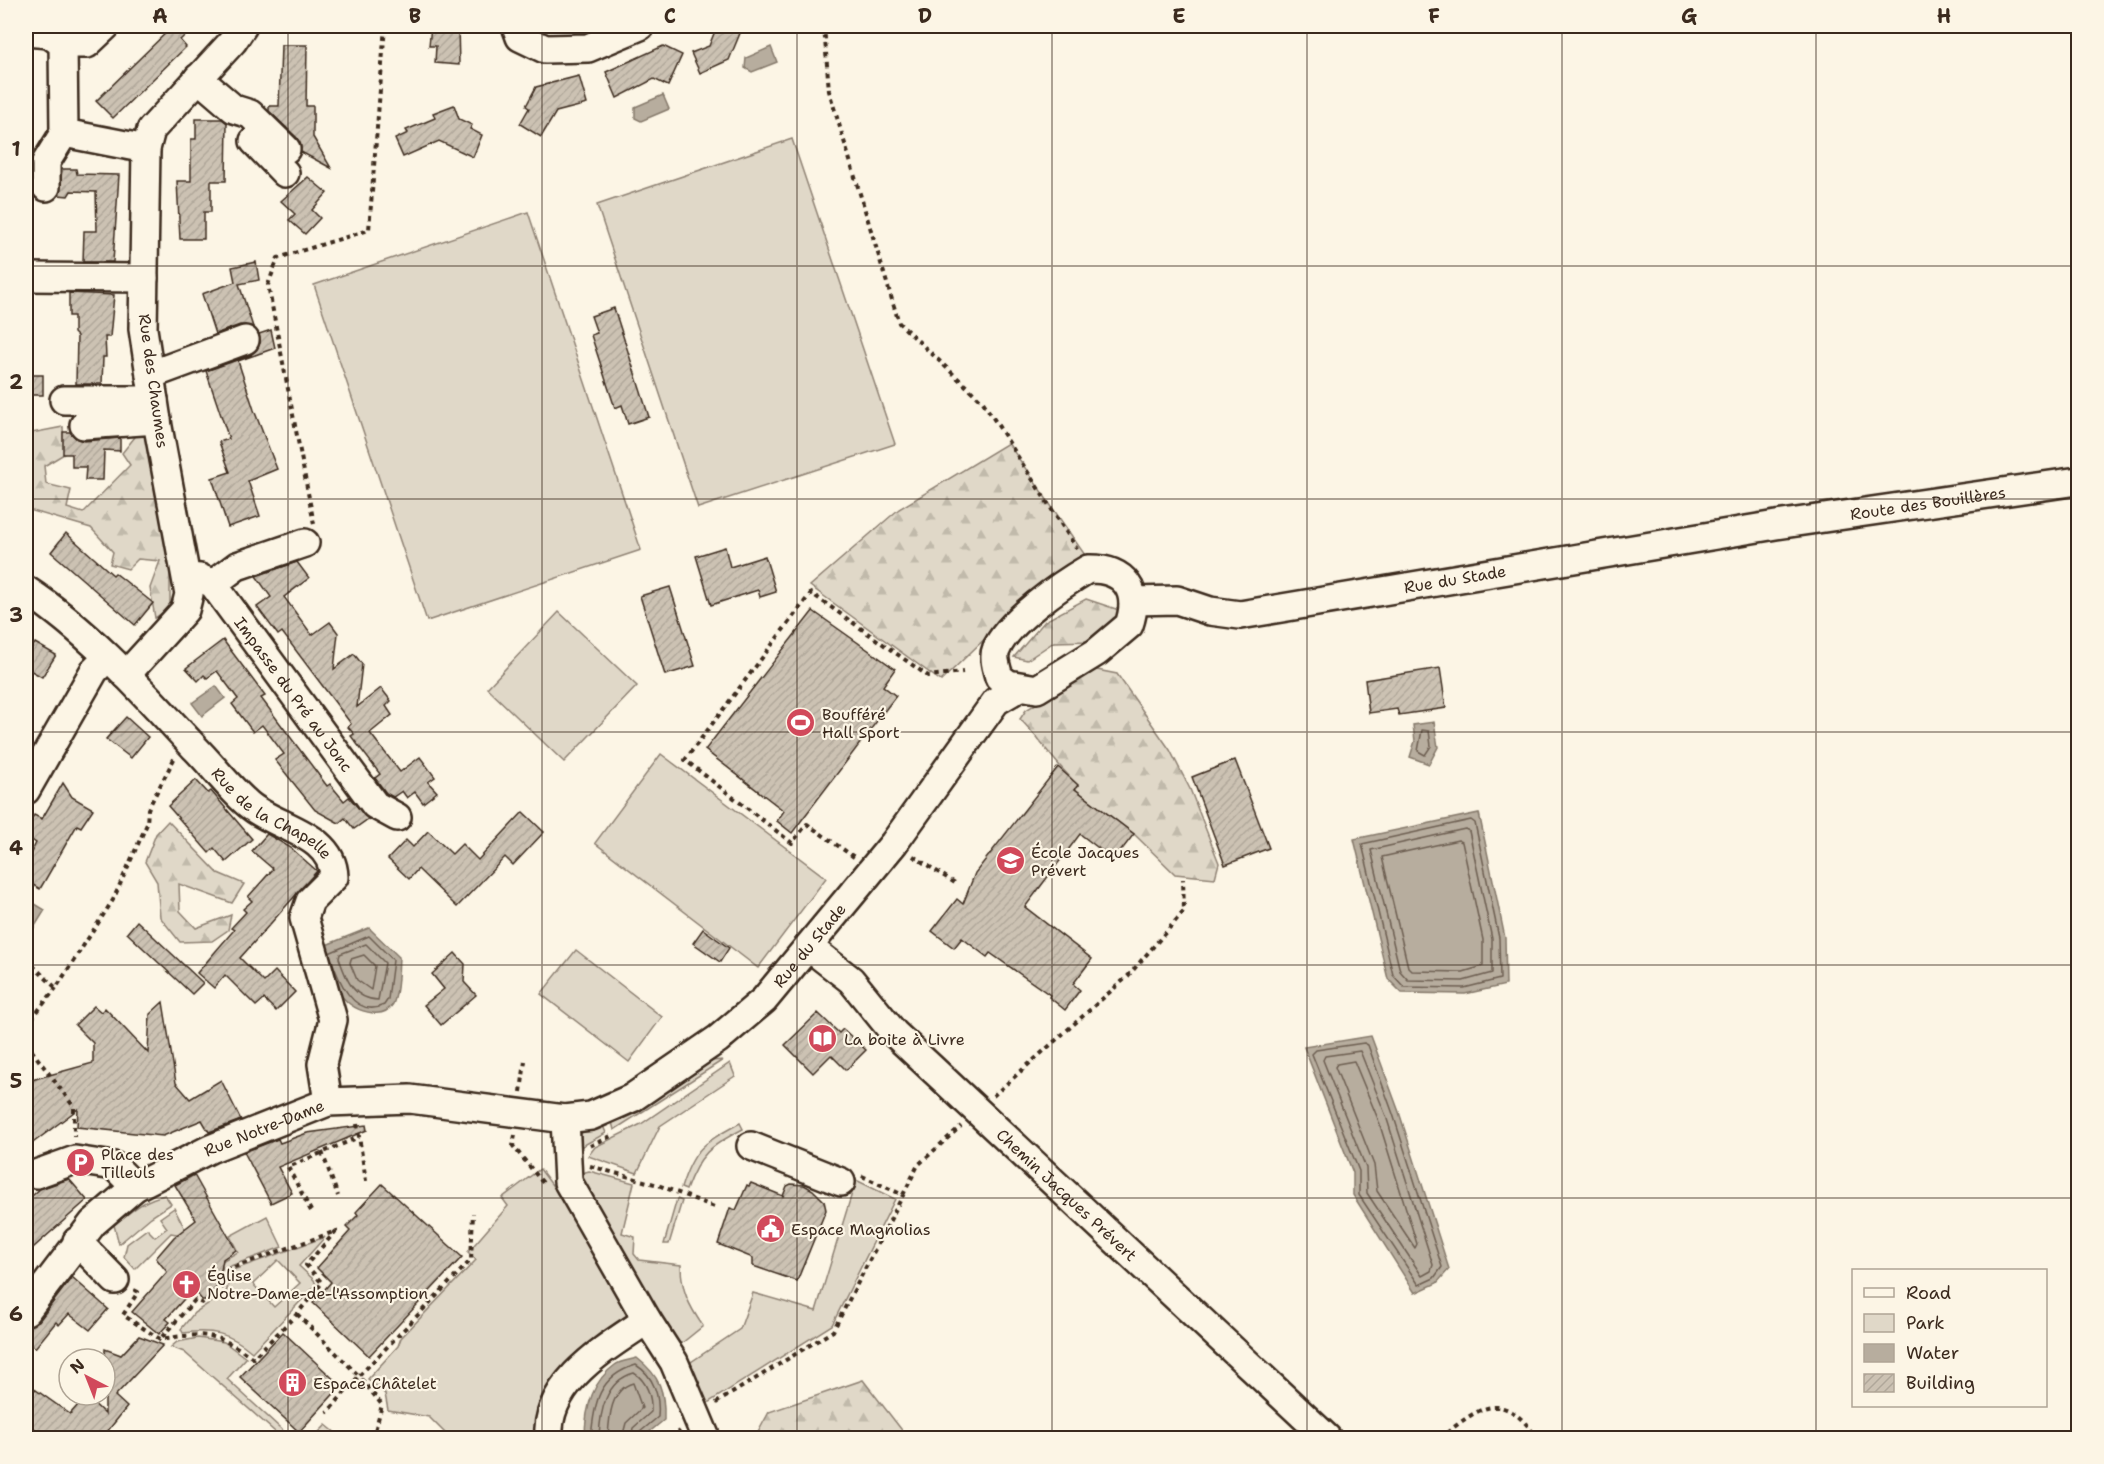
<svg xmlns="http://www.w3.org/2000/svg" width="2104" height="1464" viewBox="0 0 2104 1464" font-family="'Shantell Sans',sans-serif">
<defs>
<pattern id="forest-firs" width="22" height="20" patternUnits="userSpaceOnUse" patternTransform="scale(1.5)"><rect width="22" height="20" fill="#e0d8c8"/><path d="M5 1l3.5 6h-7zM16 11l3.5 6h-7z" fill="#c1baab"/></pattern>
<pattern id="building-hatch" width="6" height="6" patternUnits="userSpaceOnUse" patternTransform="scale(1.5)"><rect width="6" height="6" fill="#ccc2b3"/><path d="M-1 1l2-2M0 6l6-6M5 7l2-2" fill="none" stroke="#b0a79a"/></pattern>
</defs>
<rect width="100%" height="100%" fill="#fcf5e5"/>
<filter id="ink" filterUnits="userSpaceOnUse"><feTurbulence type="fractalNoise" baseFrequency=".0167" numOctaves="2"/><feDisplacementMap in="SourceGraphic" scale="12" xChannelSelector="R" yChannelSelector="G"/><feConvolveMatrix kernelMatrix="1 2 1 2 8 2 1 2 1" color-interpolation-filters="sRGB"/></filter>
<g filter="url(#ink)">
<g fill="#e0d8c8" stroke="#8e8173" stroke-width="1.5" fill-rule="evenodd">
<path d="M792,139l103,305 -197,64 -101,-303z"/>
<path d="M528,212l113,338 -214,71 -113,-336z"/>
<path d="M559,612l78,74 -73,76 -77,-74z"/>
<path d="M661,754l165,124 -68,90 -163,-125z"/>
<path d="M576,950l86,67 -33,45 -88,-68z"/>
<path d="M723,1060l-109,70 -3,-12 27,-13 73,-44z"/>
<path d="M730,1063l5,13 -75,50 -23,47 -49,-17 7,-9 46,-23z"/>
<path d="M601,1121l5,12 -29,16c-2,-16 11,-23 24,-28z"/>
<path d="M740,1123l3,6c-33,17 -44,25 -57,61l-5,-2c13,-41 23,-45 59,-65z"/>
<path d="M540,1169l18,24 71,126c-46,32 -98,54 -93,119h-86l-21,-21 -41,-7 -3,-16 -17,-15 30,-33 3,-8 75,-78 -8,-8 40,-46 -6,-8z"/>
<path d="M589,1171l45,12 -12,50 13,4 -1,17 5,6 42,5c0,25 8,41 22,61l-21,17 -10,-1 -94,-168z"/>
<path d="M856,1180l39,19 -63,126 -129,81 -15,-34 3,-10 49,-33 13,-36 63,18z"/>
<path d="M165,1195l6,9 -20,13 -32,27 -5,-19c16,-13 30,-26 51,-30z"/>
<path d="M677,1199l5,2 -13,43h-5z"/>
<path d="M174,1208l12,23 -4,4 -11,-2 -36,36 -11,-12 3,-13 20,-15 8,8 12,-9 -7,-10z"/>
<path d="M267,1216l15,31 -54,20 -4,4 -4,-9 18,-10 -8,-16z"/>
<path d="M325,1237l-26,29 15,14 2,5 -64,67c-22,-19 -40,-23 -69,-19l-2,-4 13,-16 32,-21 7,-22zM278,1260l22,23 -26,24 -21,-23z"/>
<path d="M198,1338l26,4 22,16 -19,21 64,59h-9l-98,-86 -13,-5 6,-5z"/>
<path d="M326,1425l16,13h-40l6,-6 6,5z"/>
</g>
<g fill="url(#forest-firs)" stroke="#8e8173" stroke-width="1.5">
<path d="M63,427l1,27 -20,12 2,18 25,6 -4,18 16,5 47,-48 -8,-12 21,-26 27,145v35l-15,11 -5,-30 10,-27 -22,-2 -10,10 -18,-5 3,-12 -22,-24 -62,-18 -3,-10v-66z"/>
<path d="M1008,443l79,115 -88,67 -58,56 -131,-95 89,-77z"/>
<path d="M1086,599l36,12 -6,18 -23,12 -39,1 -27,18 -13,-3 31,-36z"/>
<path d="M1092,669l25,5 53,76 20,39 29,74 -4,15 -40,-4 -41,-40 -59,-45 3,-4c-24,-22 -36,-44 -58,-66l6,-9z"/>
<path d="M168,821l50,52 26,11 -12,19 -53,-19 1,27 16,17 35,-13 -3,15 -16,11 -32,1 -20,-25 -3,-35 -12,-20 11,-28z"/>
<path d="M863,1380l45,58h-153l14,-26z"/>
</g>
<g fill="#b7ad9e" stroke="#85796b" stroke-width="1.5">
<path d="M771,47l6,15 -25,10 -7,-4 1,-10z"/>
<path d="M663,95l6,14 -28,12 -6,-3v-11z"/>
<path d="M216,686l9,12 -23,18 -10,-13z"/>
<path d="M1434,722l4,25 -9,17 -19,-7 5,-16 -2,-16z"/>
<path d="M1479,813l26,125 1,47 -41,9 -63,-1 -14,-14 -34,-140z"/>
<path d="M35,904l10,6 -13,21 -6,-4v-7z"/>
<path d="M369,928l30,29c-1,14 0,35 -6,47 -5,8 -12,10 -20,9 -36,-4 -42,-37 -52,-66z"/>
<path d="M1371,1036l28,76 50,157 -12,14 -22,10 -62,-98v-22l-49,-126z"/>
<path d="M637,1358c23,18 28,33 27,62l-22,18h-57c0,-26 6,-56 30,-73 5,-4 16,-5 22,-7z"/>
</g>
<g fill="none" stroke-linecap="round" stroke-linejoin="round">
<g stroke="#6d5e51" stroke-width="1.5">
<path d="M1422,730l7,1 2,15 -6,9 -7,-4z"/>
<path d="M1471,820l4,3 24,115 1,41 -36,9 -60,-1 -11,-12 -31,-131z"/>
<path d="M1465,829l4,2 23,108v34l-29,8 -55,-1 -8,-9 -29,-121z"/>
<path d="M1458,840l4,2 21,98v26l-20,6 -51,-1 -4,-4 -26,-110z"/>
<path d="M366,944l19,19 -7,37c-25,-1 -32,-21 -39,-42l1,-4z"/>
<path d="M329,953l40,-17 24,24 -5,39 -4,6c-31,15 -47,-28 -54,-50"/>
<path d="M364,955l11,11 -4,24 -14,-10 -7,-17 1,-4z"/>
<path d="M1364,1043l4,2 25,69 49,153 -8,11 -15,7 -60,-90v-24l-47,-117 4,-4z"/>
<path d="M1360,1051l26,65 47,149 -2,6 -9,5 -55,-83 -1,-25 -43,-108 2,-4z"/>
<path d="M1354,1061l24,58 39,125 -2,4 -38,-57 -3,-26 -39,-98 2,-3z"/>
<path d="M591,1438c3,-34 7,-62 45,-73 18,11 24,31 22,52l-18,15 -2,6"/>
<path d="M599,1438c1,-26 6,-57 35,-65 13,8 18,24 17,39l-18,16 -2,10"/>
<path d="M608,1438c1,-18 2,-49 25,-55l9,25 -16,15 -4,15"/>
</g>
</g>
<g fill="url(#building-hatch)" stroke="#3b2a1e" stroke-width="1.5">
<path d="M173,26h22l-15,14 6,7 -73,71 -17,-17z"/>
<path d="M431,26h27l1,39 -24,-2 1,-17h-7z"/>
<path d="M717,26h26l-14,34 -29,13 -9,-20 18,-7z"/>
<path d="M281,45h26l-1,61h7v31l18,31 -30,-16 -4,-14 -28,-27v-5h10z"/>
<path d="M663,46l19,9 -14,31 -14,-7 -37,19 -11,-26z"/>
<path d="M579,76l8,28 -31,8 -15,25 -21,-13 9,-16 -3,-2 10,-19z"/>
<path d="M454,105l5,14 13,6 -2,4 12,6 -9,22 -34,-16 -36,16 -8,-18 13,-6 -2,-3 29,-12 -2,-5z"/>
<path d="M196,119h26l5,4 -1,58h-15v31h-7v27h-24l-3,-58h14v-42h5z"/>
<path d="M62,169h14l1,5 42,1 -6,87h-30l1,-31h13l-1,-39 -25,-1 -3,5 -9,-1z"/>
<path d="M26,170h4l2,24h-6z"/>
<path d="M308,177l19,16 -15,17 8,8 -15,16 -16,-14 6,-6 -14,-13z"/>
<path d="M256,262l3,18 -20,4 14,43 -13,-2 -25,9 -13,-40 33,-12 -3,-15z"/>
<path d="M69,293l45,2 -4,42h-5l1,20h-3l-1,27h-26l1,-48 -3,-3v-17h-5z"/>
<path d="M614,308l35,109 -21,7 -6,-19 -7,3 -24,-73 6,-2 -6,-17z"/>
<path d="M271,330l4,18 -37,13 16,49 23,59 -29,12 12,35 -32,11 -16,-49 18,-6 -11,-30 10,-3 -23,-68 45,-16 9,-12 -1,-9z"/>
<rect x="26" y="375" width="17" height="20"/>
<path d="M63,432h7l7,7 7,2 36,-3v13l-16,-1 -1,30h-18l1,-13h-14v-13h-9z"/>
<path d="M66,533l47,42 2,-2 38,30 -18,22 -84,-73z"/>
<path d="M725,547l5,20 35,-11 11,36 -16,5 -2,-7 -47,15 -15,-49z"/>
<path d="M297,562l12,16 -25,19 28,38 18,-13 8,11 -4,36 20,-15 8,10 -5,43 24,-19 10,13 -5,5 6,9 -22,18 30,39 20,-15 15,20 -7,5 9,10 -14,11 -8,-11 -8,6 -5,-7 -9,6 -7,-4 -11,-15 5,-4 -29,-38 3,-2 -6,-7 3,-3 -2,-3 -67,-89 -4,3 -21,-28 14,-10 -15,-21z"/>
<path d="M670,587l25,79 -30,9 -25,-79z"/>
<path d="M813,611l82,58 -12,17 13,10 -104,137 -15,-12 7,-10 -79,-61z"/>
<path d="M223,640l42,56 -4,2 66,88 3,-2 14,17 5,-4 19,22 -14,10 -9,-11 -6,5 -24,-13 -40,-50 9,-6 -22,-29 -9,7 -21,-28 6,-5 -21,-28 -10,7 -3,-3 -6,6 -12,-13z"/>
<path d="M35,643l21,12 -14,22 -16,-9v-22l5,3z"/>
<path d="M1440,668l6,40 -47,7 -2,-6 -28,4 -4,-33z"/>
<path d="M126,717l22,20 -17,21 -25,-19z"/>
<path d="M1235,760l34,88 -44,17 -33,-88z"/>
<path d="M1058,767l20,18 -3,4 59,45 -20,26 -34,-26 -55,73 67,52 -19,25 7,6 -15,20 -16,-13 1,-2 -60,-42 -3,4 -25,-19 -8,10 -22,-17 25,-32 6,5 12,-31z"/>
<path d="M196,780l12,13 3,-2 41,48 -26,23 -12,-14 -5,5 -41,-47z"/>
<path d="M63,783l9,14 21,12 -12,18 -4,-2 -37,64 -14,-8v-19l10,-19 -10,-7v-7l8,-14 8,4z"/>
<path d="M523,812l21,20 -31,33 -8,-8 -48,50 -39,-38 -9,10 -21,-20 18,-19 7,7 15,-16 24,23 10,-10 16,16z"/>
<path d="M267,834l24,14 26,23 -77,87 24,24 11,-11 20,21 -19,19 -12,-12 -8,7 -31,-31 -11,13 -17,-15 37,-43 -3,-2 15,-16 -3,-3 9,-8 -4,-4 25,-28 -21,-18z"/>
<path d="M137,921l66,62 -11,11 -65,-61z"/>
<path d="M703,929l26,19 -9,14 -27,-19z"/>
<path d="M455,953l10,11 -1,18 12,13 -35,30 -17,-20 20,-16 -12,-15z"/>
<path d="M163,1002l13,81 14,16 31,-19 20,40 -32,12 -7,-12 -39,16 -86,-9 1,-18 -52,39v-63l9,-6 58,-16v-20l-18,-18 19,-19 7,6 4,-4 43,45 2,-39z"/>
<path d="M818,1013l21,20 4,-4 23,21 -20,20 -15,-15 -18,18 -28,-28z"/>
<path d="M366,1125l1,5 -89,37 14,26 -21,10 -27,-51 34,-13 2,4 27,-10z"/>
<path d="M194,1175l42,75 -13,9 -3,17 3,4 -17,20h-4l-9,-11 -27,30 4,3 -11,12 -27,-22 35,-40 -11,-14 18,-21 22,-17 -21,-35z"/>
<path d="M69,1179l18,21 -61,54v-53l14,-12z"/>
<path d="M751,1183l32,13 4,-10 4,-2 13,1 9,5 11,11 2,9 -29,71 -44,-15v-8l-35,-14 12,-36 6,2 11,-25 2,1z"/>
<path d="M382,1184l80,73 -93,99 -56,-53 18,-21 -14,-14 33,-37 -4,-4 12,-12 -2,-3z"/>
<path d="M72,1277l36,32 -18,21 -21,-16 -10,11 -3,-3 -21,26 -9,-8v-14l13,-5z"/>
<path d="M283,1332l58,54 -42,46 -59,-55z"/>
<path d="M139,1336l24,9 -48,51 12,11 -25,31h-56l-20,-17v-38l44,31 16,-18 19,18v-65l16,6z"/>
</g>
<g fill="none" stroke-linecap="round" stroke-linejoin="round">
<defs>
<g id="minor">
<path d="M516,26l4,11 25,12 43,-1 52,-22"/>
<path d="M26,32l23,2 14,10h24l19,-18"/>
<path d="M63,44l1,89 82,16"/>
<path d="M198,78l36,31 16,5 36,35"/>
<path d="M254,141l31,32"/>
<path d="M46,187v-25l18,-29"/>
<path d="M26,277l118,1"/>
<path d="M150,375l95,-35"/>
<path d="M64,400h90"/>
<path d="M84,425l73,-5"/>
<path d="M1088,569c36,-1 53,21 41,56l-32,27 -60,37 -29,-5 -9,-7c-2,-7 -6,-20 -3,-27 11,-28 66,-66 92,-81z"/>
<path id="s1" d="M187,577l13,1 13,6 162,221 22,12"/>
<path d="M213,584l24,-18 68,-23"/>
<path id="s2" d="M26,590c64,42 117,102 169,158 18,18 34,40 53,56 27,24 85,29 86,73l-24,24 -6,17 29,102 -11,44 6,38"/>
<path id="s3" d="M1133,601l44,-1 33,11 30,4 536,-90 302,-44"/>
<path d="M126,675l59,-65 4,-16 -31,-167 -15,-98 3,-180 5,-19 82,-89 10,-15"/>
<path d="M26,790l68,-119 13,-13"/>
<path id="s4" d="M810,948l41,32 43,53 433,405"/>
<path d="M565,1119l3,63 79,138 27,42 32,76"/>
<path d="M751,1146l90,36"/>
<path d="M36,1174l39,-14 39,6 21,21"/>
<path d="M77,1241l38,39"/>
<path id="s5" d="M26,1311l67,-88 42,-36 75,-38 118,-47 82,-3 155,20 26,-3 41,-18 86,-59 46,-39 130,-157 102,-142 24,-14"/>
<path d="M549,1438c-4,-56 57,-90 98,-118"/>
</g>
</defs>
<use href="#minor" stroke="#3b2a1e" stroke-width="32"/>
<g stroke="#3b2a1e" stroke-width="4" stroke-dasharray="4.5 4.5" stroke-linecap="butt">
<path d="M824,26l5,65 70,232 84,79 94,147"/>
<path d="M314,524l-46,-239 10,-27 91,-28 16,-204"/>
<path d="M913,856l42,27"/>
<path d="M854,857l-47,-33 -15,19 -107,-83 126,-167 117,83 35,-4"/>
<path d="M26,959l30,29 57,-88 34,-76 1,-15 27,-52"/>
<path d="M26,1026l30,-38"/>
<path d="M26,1043l48,64v30"/>
<path d="M521,1092l4,-31"/>
<path d="M993,1096l135,-120 56,-65 -1,-32"/>
<path d="M357,1124l9,57"/>
<path d="M515,1135l-2,11 30,37"/>
<path d="M590,1146l21,-10"/>
<path d="M322,1152l16,44"/>
<path d="M590,1166l68,19 59,23"/>
<path d="M862,1176l41,19 15,-30 43,-39"/>
<path d="M311,1211l-23,-44 71,-30"/>
<path d="M134,1290l4,2 -15,23 37,24c45,-6 55,-8 93,19l44,-44 25,-31 -16,-18 30,-34 -107,38 -4,16 -23,18 -7,-3 -35,39"/>
<path d="M297,1314l62,62 -32,37"/>
<path d="M716,1403l117,-72 70,-136"/>
<path d="M373,1438l9,-33 -23,-29 112,-116 2,-47"/>
<path d="M671,1438l9,-7"/>
<path d="M1440,1438c41,-32 62,-50 97,0"/>
</g>
<use href="#minor" stroke="#fcf5e5" stroke-width="27"/>
</g>
</g>
<path fill="none" stroke="#3b2a1e" stroke-width="1.5" stroke-opacity="0.55" d="M288,26v1412M542,26v1412M797,26v1412M1052,26v1412M1307,26v1412M1562,26v1412M1816,26v1412M26,266h2052M26,499h2052M26,732h2052M26,965h2052M26,1198h2052"/>
<defs>
<symbol id="stadium-disc" viewBox="-11 -11 22 22"><circle r="9.5" fill="#d1495b" stroke="#fcf5e5"/><path d="M0-5a6.5 5 0 1 0 0 10a6.5 5 0 1 0 0-10ZM-3.5-1.8h7v3.6h-7Z" fill="#fff"/></symbol>
<symbol id="school-disc" viewBox="-11 -11 22 22"><circle r="9.5" fill="#d1495b" stroke="#fcf5e5"/><path d="M0-5L7-2L0 1L-7-2ZM-4 1L0 2.5L4 1V4Q0 6-4 4Z" fill="#fff"/></symbol>
<symbol id="library-disc" viewBox="-11 -11 22 22"><circle r="9.5" fill="#d1495b" stroke="#fcf5e5"/><path d="M-6-4Q-3-5.5-.7-3.5V5Q-3 3-6 4ZM6-4Q3-5.5 .7-3.5V5Q3 3 6 4Z" fill="#fff"/></symbol>
<symbol id="parking-disc" viewBox="-11 -11 22 22"><circle r="9.5" fill="#d1495b" stroke="#fcf5e5"/><path d="M-3.5-5.5H1a3.5 3.5 0 0 1 0 7H-1V5.5H-3.5ZM-1-3.4V-.6H.8a1.4 1.4 0 0 0 0-2.8Z" fill="#fff"/></symbol>
<symbol id="civic-disc" viewBox="-11 -11 22 22"><circle r="9.5" fill="#d1495b" stroke="#fcf5e5"/><path d="M-.6-6.5H3V-4.5H.6V-3L4-1V1h2V6H-6V1h2V-1L-.6-3ZM-1.2 2.5V6h2.4V2.5Z" fill="#fff"/></symbol>
<symbol id="church-disc" viewBox="-11 -11 22 22"><circle r="9.5" fill="#d1495b" stroke="#fcf5e5"/><path d="M-1.2-6h2.4v3.5h3.3v2.4h-3.3V6h-2.4V-.1h-3.3v-2.4h3.3Z" fill="#fff"/></symbol>
<symbol id="building-disc" viewBox="-11 -11 22 22"><circle r="9.5" fill="#d1495b" stroke="#fcf5e5"/><path d="M-4-6H4V6H1V3H-1V6H-4ZM-2.5-4.3h1.7v1.8h-1.7ZM.8-4.3h1.7v1.8H.8ZM-2.5-1h1.7V.8h-1.7ZM.8-1h1.7V.8H.8Z" fill="#fff"/></symbol>
</defs>
<g fill-rule="evenodd">
<use href="#stadium-disc" x="784" y="706" width="33" height="33"/>
<use href="#school-disc" x="994" y="844" width="33" height="33"/>
<use href="#library-disc" x="806" y="1022" width="33" height="33"/>
<use href="#parking-disc" x="64" y="1146" width="33" height="33"/>
<use href="#civic-disc" x="754" y="1212" width="33" height="33"/>
<use href="#church-disc" x="170" y="1268" width="33" height="33"/>
<use href="#building-disc" x="276" y="1366" width="33" height="33"/>
</g>
<g text-anchor="middle" stroke-width="4.5" stroke-linejoin="round" paint-order="stroke">
<g font-size="16" fill="#3b2a1e" stroke="#fcf5e5">
<text transform="translate(154 381) rotate(82)" y="6">Rue des Chaumes</text>
<text dy="6" stroke="none"><textPath href="#s3" startOffset="806">Route des Bouillères</textPath></text>
<text dy="6" stroke="none"><textPath href="#s3" startOffset="327">Rue du Stade</textPath></text>
<text dy="6" stroke="none"><textPath href="#s1" startOffset="164">Impasse du Pré au Jonc</textPath></text>
<text dy="6" stroke="none"><textPath href="#s2" startOffset="334">Rue de la Chapelle</textPath></text>
<text dy="6" stroke="none"><textPath href="#s5" startOffset="922">Rue du Stade</textPath></text>
<text dy="6" stroke="none"><textPath href="#s5" startOffset="308">Rue Notre-Dame</textPath></text>
<text dy="6" stroke="none"><textPath href="#s4" startOffset="357">Chemin Jacques Prévert</textPath></text>
</g>
<g font-size="16" fill="#3b2a1e" stroke="#fcf5e5" text-anchor="start">
<text x="822" y="720">Boufféré<tspan x="822" dy="18">Hall Sport</tspan></text>
<text x="1031" y="858">École Jacques<tspan x="1031" dy="18">Prévert</tspan></text>
<text x="844" y="1045">La boite à Livre</text>
<text x="101" y="1160">Place des<tspan x="101" dy="18">Tilleuls</tspan></text>
<text x="791" y="1235">Espace Magnolias</text>
<text x="207" y="1281">Église<tspan x="207" dy="18">Notre-Dame-de-l'Assomption</tspan></text>
<text x="313" y="1389">Espace Châtelet</text>
</g>
</g>
<rect width="2104" height="1464" fill="none" stroke="#fcf5e5" stroke-width="66"/>
<rect x="1852" y="1269" width="195" height="138" fill="#fcf5e5" stroke="#afa495" stroke-width="1.5"/>
<rect x="1864" y="1288" width="30" height="9" fill="#fcf5e5" stroke="#afa495" stroke-width="1.5"/>
<text x="1906" y="1299" font-size="18" fill="#3b2a1e">Road</text>
<rect x="1864" y="1314" width="30" height="18" fill="#e0d8c8" stroke="#afa495" stroke-width="1.5"/>
<text x="1906" y="1329" font-size="18" fill="#3b2a1e">Park</text>
<rect x="1864" y="1344" width="30" height="18" fill="#b7ad9e" stroke="#afa495" stroke-width="1.5"/>
<text x="1906" y="1359" font-size="18" fill="#3b2a1e">Water</text>
<rect x="1864" y="1374" width="30" height="18" fill="url(#building-hatch)" stroke="#afa495" stroke-width="1.5"/>
<text x="1906" y="1389" font-size="18" fill="#3b2a1e">Building</text>
<g transform="translate(87 1377) rotate(318)"><circle r="28" fill="#fcf5e5" stroke="#afa495" stroke-width="1.5"/>
<path d="M0-4.5L10 22L0 15L-10 22Z" fill="#d1495b"/>
<text y="-9" font-size="16" font-weight="bold" text-anchor="middle" fill="#3b2a1e">N</text>
</g>
<rect x="33" y="33" width="2038" height="1398" fill="none" stroke="#3b2a1e" stroke-width="2"/>
<g font-size="20" text-anchor="middle" font-weight="bold" fill="#3b2a1e">
<text x="160" y="23">A</text>
<text x="415" y="23">B</text>
<text x="670" y="23">C</text>
<text x="925" y="23">D</text>
<text x="1179" y="23">E</text>
<text x="1434" y="23">F</text>
<text x="1689" y="23">G</text>
<text x="1944" y="23">H</text>
<text x="16" y="156">1</text>
<text x="16" y="389">2</text>
<text x="16" y="622">3</text>
<text x="16" y="855">4</text>
<text x="16" y="1088">5</text>
<text x="16" y="1321">6</text>
</g>
</svg>
